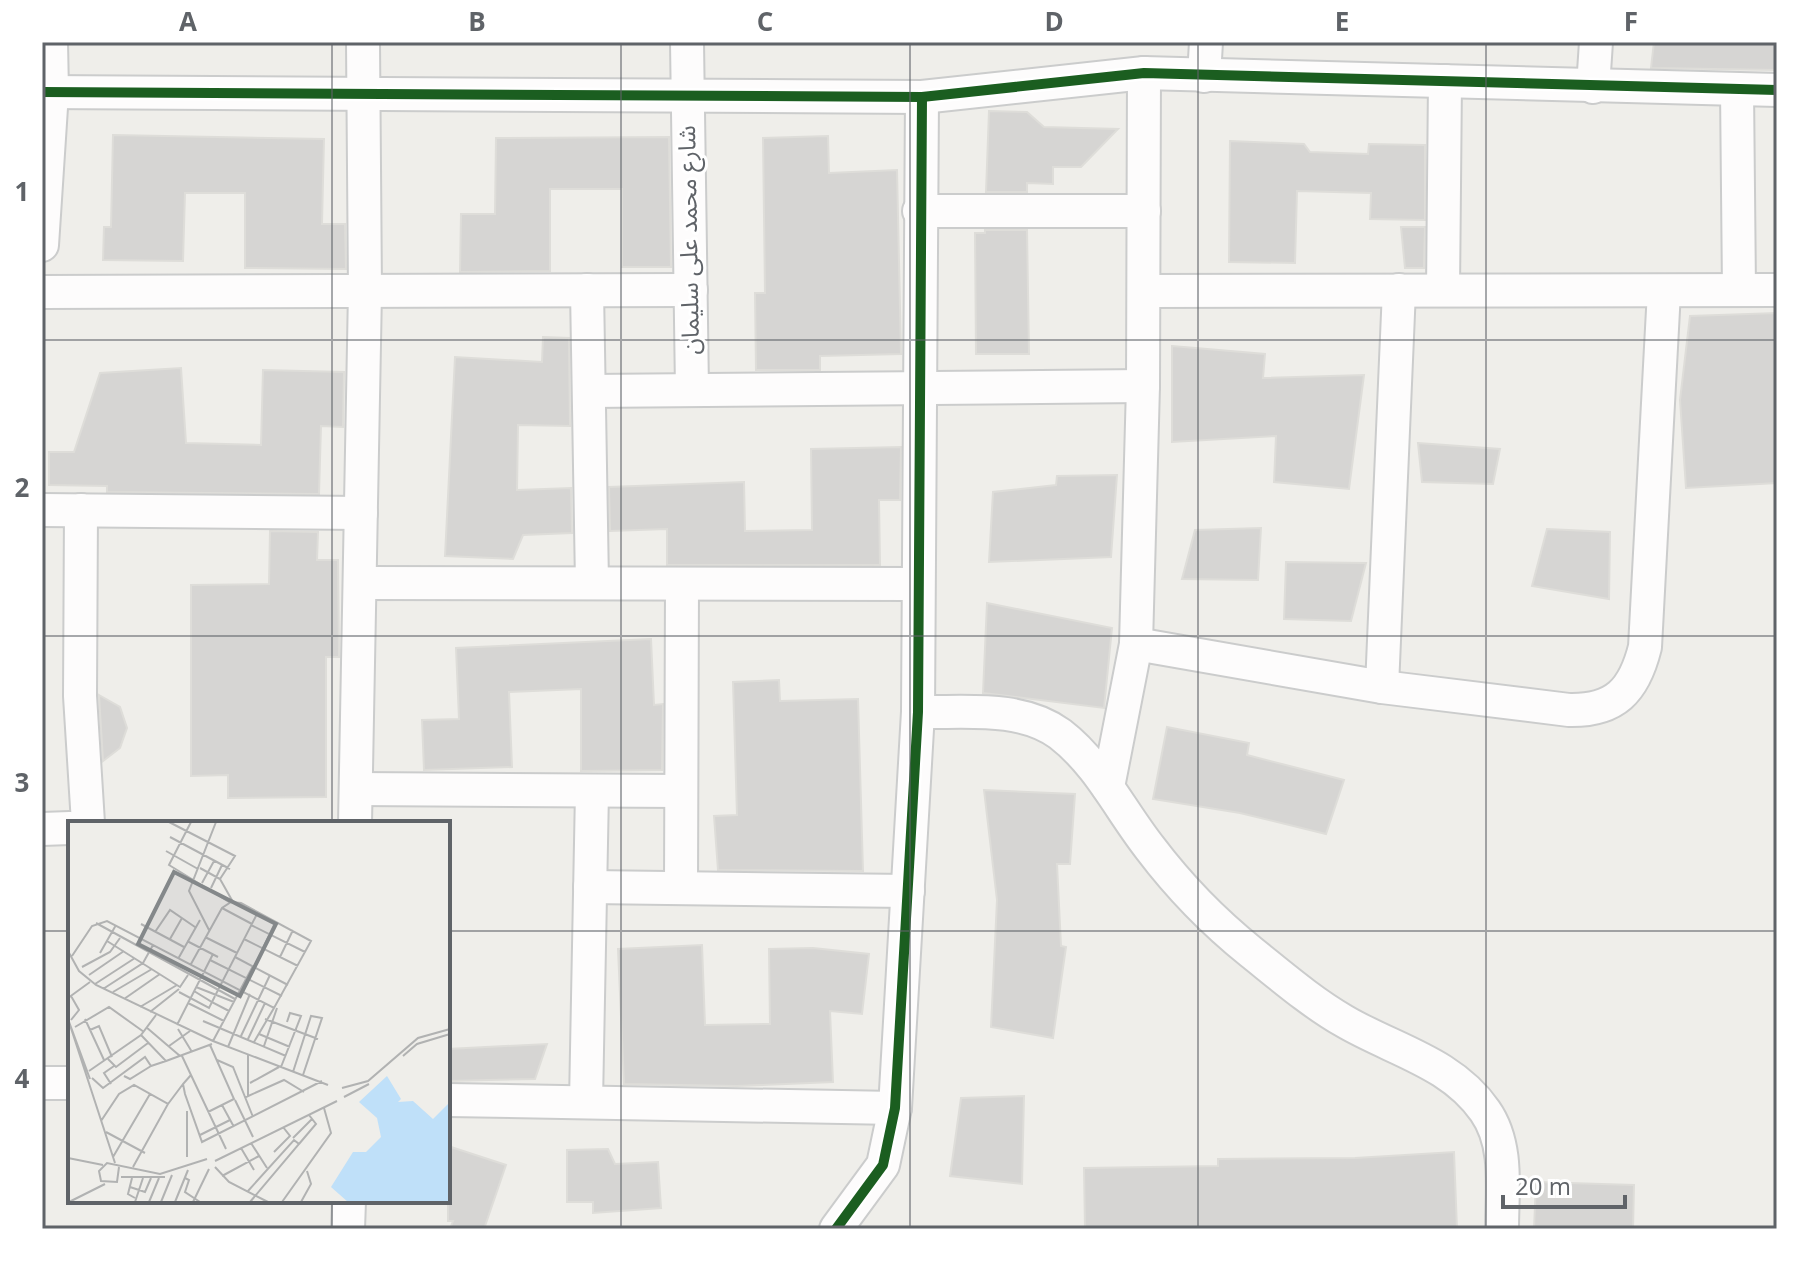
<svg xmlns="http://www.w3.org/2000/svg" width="1819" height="1271" viewBox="0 0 1819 1271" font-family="'Open Sans','Noto Sans Arabic',sans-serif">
<rect width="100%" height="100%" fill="#efeeea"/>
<g fill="#d6d5d3" stroke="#deddd9" stroke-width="2">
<path d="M1654,42h123v28l-126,-2z"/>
<path d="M989,111l38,1 17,15 74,2 -37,38h-28v17l-26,-1v9h-41z"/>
<path d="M113,135l211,4 -2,85h23l1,45 -101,-1v-75h-60l-2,68 -80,-1 1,-33h7z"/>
<path d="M828,136l1,37 68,-3 4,184 -81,2v14h-64l-1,-77h10l-2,-155z"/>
<path d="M669,137l2,130h-49v-78h-72v82l-90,1 1,-58h34l1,-76z"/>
<path d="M1230,141l74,3 6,8 58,2 1,-10 56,1v75l-55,-1 1,-26 -74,-2 -2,72 -66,-1z"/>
<path d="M1401,227h24l-1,41h-19z"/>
<path d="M985,230h42l2,124h-53l-1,-121h10z"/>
<path d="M1777,313v170l-91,5 -6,-88 10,-84z"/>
<path d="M543,337l26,1 1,88 -52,-1 -1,65 54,-2 1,45 -49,2 -10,24 -68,-3 10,-199 87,5z"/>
<path d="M1172,346l93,8 -2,24 101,-3 -15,114 -75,-7 2,-46 -104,6z"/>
<path d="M181,368l5,75 75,2 2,-75 81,2 -1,55 -22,-1 -2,68 -212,-2v-6l-58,-1v-33h25l26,-79z"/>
<path d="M1418,443l82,6 -7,35 -71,-2z"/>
<path d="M901,447l-1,53h-21l1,65h-213v-36l-57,2 -1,-44 135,-5 1,49 67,-1 -1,-81z"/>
<path d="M1117,475l-6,82 -122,5 4,-70 63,-7 1,-9z"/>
<path d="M1261,528l-3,52 -76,-1 13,-49z"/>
<path d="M1547,529l63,3 -1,67 -77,-13z"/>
<path d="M270,531l48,1 -1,28h21l1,97h-13v140l-98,1v-23l-37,1v-191l78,-1z"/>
<path d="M1286,562l80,1 -15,58 -67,-2z"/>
<path d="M987,603l125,25 -8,80 -121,-15z"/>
<path d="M651,639l3,66 9,-1 -1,66 -81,1v-82l-72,3 3,75 -88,3 -2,-50 37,-1 -3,-71z"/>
<path d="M779,680l1,21 78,-2 5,172 -145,-1 -4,-54 23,-1 -4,-133z"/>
<path d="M99,695l21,12 7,21 -7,20 -17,13z"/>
<path d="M1167,727l82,16 -2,12 97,25 -18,54 -86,-21 -87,-14z"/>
<path d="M984,790l91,4 -5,70h-13l4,82 5,1 -13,91 -62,-11 6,-127z"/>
<path d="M702,945l3,80 65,-1 -1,-75 44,-1 56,6 -7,60 -32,-3 3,71 -96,4 -113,-2 -6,-135z"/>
<path d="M547,1044l-12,35 -87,2v-32z"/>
<path d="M1024,1096l-2,88 -72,-8 11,-78z"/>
<path d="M448,1146l58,19 -22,64h-34l3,-8h-5z"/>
<path d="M608,1149l7,15 43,-2 3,46 -68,5v-11h-26v-52z"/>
<path d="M1454,1152l3,77h-372l-1,-61 134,-2v-7l137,-1z"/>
<path d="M1536,1182l98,3 -1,44h-99z"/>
</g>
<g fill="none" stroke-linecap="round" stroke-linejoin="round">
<defs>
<g id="street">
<path d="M687,42l5,348"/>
<path d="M1204,76l2,-34"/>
<path d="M1593,87l3,-45"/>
<path d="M1737,89l2,201"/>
<path d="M42,92l880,5 222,-24 633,17"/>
<path d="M919,211h225"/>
<path d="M42,245l10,-153 -1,-50"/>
<path d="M587,290l5,293"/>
<path d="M1443,290l2,-209"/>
<path d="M1144,291l633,-1"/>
<path d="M42,292l649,-2"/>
<path d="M589,391l554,-5"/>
<path d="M42,510l319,3"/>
<path d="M81,510l-1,186 8,127"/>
<path d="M360,583l558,1"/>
<path d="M1136,644l246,43 187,23c46,1 65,-19 76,-63l19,-356"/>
<path d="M1382,687l17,-397"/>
<path d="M918,712c47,1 102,-7 142,22 39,30 60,76 90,114 28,37 65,75 101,104 30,24 60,50 93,69 49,29 107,41 141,90 24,34 17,79 17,118"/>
<path d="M1108,787l28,-143 7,-258 1,-313"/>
<path d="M356,789l325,2"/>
<path d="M355,823l10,-532 -2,-249"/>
<path d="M42,829l28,-1"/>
<path d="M590,887l318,4"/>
<path d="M681,887l1,-303"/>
<path d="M42,1083h28"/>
<path d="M448,1100l447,8"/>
<path d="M586,1102l6,-311"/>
<path d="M348,1229l1,-28"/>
<path d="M836,1229l47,-64 12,-57 23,-396 4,-615"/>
</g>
</defs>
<use href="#street" stroke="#cbcccc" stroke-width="36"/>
<use href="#street" stroke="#fdfcfc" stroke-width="32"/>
<defs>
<g id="cycleway">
<path d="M42,92l880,5 222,-24 633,17"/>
<path d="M836,1229l47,-64 12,-57 23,-396 4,-615"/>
</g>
</defs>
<use href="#cycleway" stroke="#fff" stroke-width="15"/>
<use href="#cycleway" stroke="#1b5e20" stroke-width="10"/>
</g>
<path fill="none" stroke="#5f6368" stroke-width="2" stroke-opacity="0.55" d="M332,42v781M621,42v1187M910,42v1187M1198,42v1187M1486,42v1187M42,340h1735M42,636h1735M42,931h28M448,931h1329M332,1201v28"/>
<g text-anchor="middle" stroke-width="6" stroke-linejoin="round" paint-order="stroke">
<g font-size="24" fill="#5f6368" stroke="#fff">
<text transform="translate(689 240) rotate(-91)" y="8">شارع محمد على سليمان</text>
</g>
</g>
<g transform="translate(68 821)">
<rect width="382" height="382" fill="#efeeea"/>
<path d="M319,255l14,23 -3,3 15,-1 20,18 17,-17v100h-102l-17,-15 22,-35h13l15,-15 -4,-19 -18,-16z" fill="#bfe0f9"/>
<path fill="none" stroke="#b1b2b2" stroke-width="2" d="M101,1l66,34 -15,23M123,1l-22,43 60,37M102,16l60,32M98,30l32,18M132,47l20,11 13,23M134,62l12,-22M143,67l11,-23M154,87l30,16M28,102l139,76M73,103l43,23M183,104l54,27M141,109l-20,-39 27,-69M87,111l15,-22 25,17M137,116l32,16M102,118l12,-21M176,118l54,27M39,120l73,46 8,-12M119,120l31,16M195,127l13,-27M0,130l11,20 17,14 117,56 115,44M32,132l16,-28M4,135l20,-30 15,-5 167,87 37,-67 -70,-38 -10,-1 -9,6 -31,56M167,136l53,28M212,136l13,-27M110,138l22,-39M142,139l72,36M14,146l28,-15 10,-14M21,154l35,-24M27,163l40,-26M128,166l38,15M35,168l40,-26 10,-18M126,170l18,11 3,-6M45,171l39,-23M111,171l30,16 3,-6 17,9M148,173l42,-82M0,177l22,-16M56,178l36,-25M120,182l36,18M72,186l37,-22M82,191l29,-23M0,198l22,60M0,198l47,144M17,198l19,41M197,198l53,20M3,199l8,-10 -8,-14M135,200l83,35M109,204l36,-71M7,206l34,-20 35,25M78,206l34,29M110,208l14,23M22,209l9,-4 13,31M191,213l31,13M173,215l29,-61M180,218l17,-36M145,220l40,-75M186,221l20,-34M101,225l21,-15M196,225l13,-38M160,226l22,-53M114,235l44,93M335,235l14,-12 33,-10M40,238l8,8 32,-24M149,239l16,7 20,50M98,240l46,-17M213,246l20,-51 -11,-3 -3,9M21,250l52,-36 15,-20M225,251l18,-56 11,2 -19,57M123,254l-8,9 2,10 17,48 120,-61M56,255l6,3 21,-13M24,257l11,10 42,-31 6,9 15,-5 -25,-26M182,262l29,-16M43,263l-7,-11 10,-7M274,267l26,-7 50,-43 32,-9M178,276l38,-17 20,12M180,276v-42M276,276l25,-13M167,279l18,37M100,283l15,-20M154,284l12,22M119,290v46M140,291l26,-13 -24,-54M33,300l18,-27 15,-9 34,19 -35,63M38,311l39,21M132,314l30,-15M225,317l19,-19M183,322l16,25M231,323l17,-20 -7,-9M173,327l13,22M206,331l16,-16 -7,-9M45,336l37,-63M0,337l35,7M147,340l122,-60M51,346l-2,15 -16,-1 -2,-10 8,-8 53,11 47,-15M147,346l14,15 39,20M154,355l37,-20M53,356h44M64,357l-4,16 7,4M117,357l4,2 -4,12 15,10M62,366l15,5 6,-14M180,370l46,-51 5,4 -49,58M1,381l36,-18M67,381l8,-24M81,381l10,-24M93,381l11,-27M107,381l13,-32M125,381l16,-33M214,381l49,-69 -7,-25M233,381l10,-18 -4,-13"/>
<path fill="#84888a" fill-opacity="0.15" stroke="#84888a" stroke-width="4" d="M106,51l102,52 -36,72 -102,-52z"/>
<rect width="382" height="382" fill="none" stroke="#5f6368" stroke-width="4"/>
</g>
<rect width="1819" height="1271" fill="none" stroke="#ffffff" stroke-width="88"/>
<path d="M1503 1195v12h122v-12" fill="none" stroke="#5f6368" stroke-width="4"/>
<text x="1515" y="1195" font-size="24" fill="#5f6368" stroke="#ffffff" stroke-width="6" paint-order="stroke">20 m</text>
<rect x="44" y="44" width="1731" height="1183" fill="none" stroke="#5f6368" stroke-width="3"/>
<g font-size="26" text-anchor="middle" font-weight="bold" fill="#5f6368">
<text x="188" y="31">A</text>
<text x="477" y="31">B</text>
<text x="765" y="31">C</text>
<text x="1054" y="31">D</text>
<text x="1342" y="31">E</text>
<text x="1631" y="31">F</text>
<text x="22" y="201">1</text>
<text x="22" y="497">2</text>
<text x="22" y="792">3</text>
<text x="22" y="1088">4</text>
</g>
</svg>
